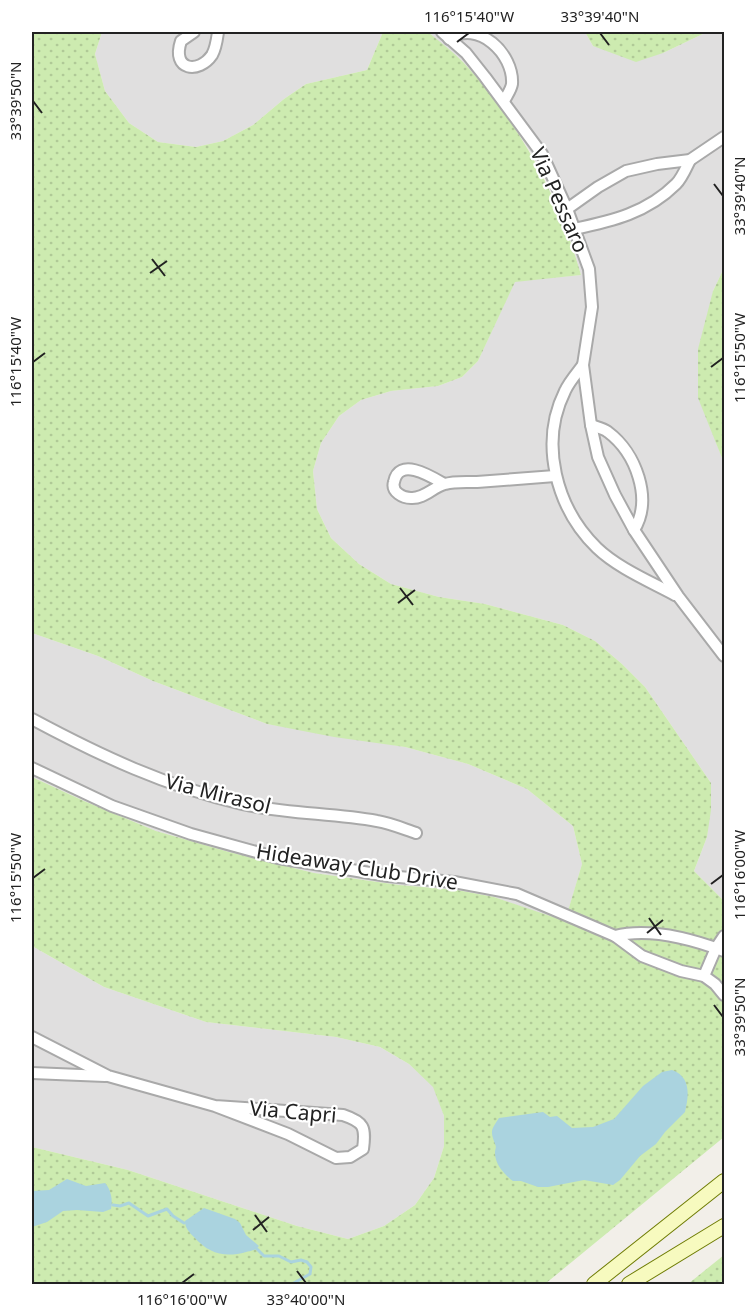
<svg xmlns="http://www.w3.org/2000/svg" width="756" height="1316" viewBox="0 0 756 1316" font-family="'Noto Sans',sans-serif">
<defs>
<pattern id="grass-dots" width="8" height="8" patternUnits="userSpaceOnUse" patternTransform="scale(1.5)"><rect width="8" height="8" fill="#cdebb0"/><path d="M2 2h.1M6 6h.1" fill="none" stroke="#b0c997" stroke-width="1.8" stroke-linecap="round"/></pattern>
</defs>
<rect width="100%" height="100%" fill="#f2efe9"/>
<g fill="#e0dfdf">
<path d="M102,32h281l-16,38 -61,14 -22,15 -31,26 -30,16 -27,6 -38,-5 -29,-19 -24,-32 -10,-37z"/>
<path d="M428,32h157l8,14 70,7 44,-21h17v236l-11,23 3,151 8,21v438l-30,-30 13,-34 4,-54 -66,-96 -23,-23 -27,-23 -32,-16 -78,-21 -46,-7 -48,-13 -32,-20 -28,-26 -14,-29 -4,-38 8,-28 18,-27 22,-16 30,-9 47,-5 24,-9 16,-16 37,-80 66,-6 -7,-24 -25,-66 -18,-32 -30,-45 -39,-47z"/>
<path d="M32,633l66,23 55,25 114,43 138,23 63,17 59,25 46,37 9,38 -17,58 -71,-25 -37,-7 -58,-5 -85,-12 -85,-21 -73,-21 -72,-30 -52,-24z"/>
<path d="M32,946l72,41 102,35 130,15 44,10 29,17 25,23 10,29v30l-10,32 -19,27 -31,21 -36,13 -51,-13 -169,-56 -96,-23z"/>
</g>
<g fill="url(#grass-dots)">
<path d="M32,32h70l-7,22 10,37 24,32 29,19 38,5 27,-6 30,-16 31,-26 22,-15 61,-14 16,-38h45c11,9 24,19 35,30 57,62 95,132 118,213l-66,7 -37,79 -16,16 -24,9 -47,5 -30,9 -22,16 -18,27 -8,28 4,38 14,29 28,26 32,20 48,13 46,7 78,21 32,16 27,23 23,23 66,96v27l-4,27 -13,34 30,30v236l-179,147h-513v-137l96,23 169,56 51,13 36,-13 31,-21 19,-27 10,-32v-30l-11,-29 -24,-23 -29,-17 -44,-10 -130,-15 -102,-35 -72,-41v-169l52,24 72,30 73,21 85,21 85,12 58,5 37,7 71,24 17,-57 -9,-38 -46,-37 -59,-25 -63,-17 -71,-10 -67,-13 -114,-43 -55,-25 -66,-23z"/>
<path d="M585,32h122l-44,21 -27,9 -43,-16z"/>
<path d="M724,268v195l-26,-65v-49l15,-58z"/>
<path d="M724,1255v29h-36z"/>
</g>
<g fill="#aad3df">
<path d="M672,1070c19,7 17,25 13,42l-20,20 -9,12 -16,12 -20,24 -7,5 -29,-5 -36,7h-10l-17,-6h-8c-8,-6 -18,-16 -18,-28 0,-5 2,-5 0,-9 -5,-13 -4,-14 4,-26l44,-6 7,5 7,-1 15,12 21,-1 21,-8 29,-33 19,-14z"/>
<path d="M67,1179l19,7 19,-3c6,6 8,18 6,26l-8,3 -26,-2 -14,1 -16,11 -15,5v-36l17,-1z"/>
<path d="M204,1208l31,11 5,4 6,12 13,11c-5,5 -6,4 -13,6 -21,6 -37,2 -52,-15 -5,-5 -9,-9 -9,-16z"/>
</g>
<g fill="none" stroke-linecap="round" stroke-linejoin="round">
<g stroke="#aad3df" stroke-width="3">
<path d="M113,1205l7,1 9,-3 19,13 19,-7 6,7 11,7"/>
<path d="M255,1247l9,9h15l12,6 10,-2 6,2 4,5 -1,7 -18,10"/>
</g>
<defs>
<g id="minor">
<path d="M194,32l-13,9c-10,30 18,33 31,14 4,-7 5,-16 6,-23"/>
<path d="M442,32l24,21 19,24 57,77 25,55 22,60 3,38 -9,58 8,60 7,32 17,38 19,35 44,66 46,60"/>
<path d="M449,39c29,-20 65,15 63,45 -1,6 -5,11 -8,17"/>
<path d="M567,209l31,-22 28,-16 31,-7 33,-4 34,-23"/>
<path d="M574,229c38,-8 73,-16 102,-45 6,-6 10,-16 14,-24"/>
<path d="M583,365c-6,8 -14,17 -18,26 -26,52 -9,117 32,157 21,20 52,33 78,47"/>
<path d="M591,425c5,2 12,3 17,7 28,21 45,67 26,98"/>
<path d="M444,484c-12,-7 -45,-28 -50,-2 -3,10 9,16 17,16 13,1 22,-11 34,-14 9,-3 22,-2 32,-2 26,-2 52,-4 78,-6"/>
<path d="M32,719c69,37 133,67 210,85 45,10 91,9 135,17 13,2 27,8 39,12"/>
<path d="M32,768l80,38 79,28 87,24 110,18 66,6 63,12 98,42 27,20 39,15 23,5 11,8 9,11"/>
<path d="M615,936c35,-9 77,3 109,15"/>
<path d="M704,976l12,-28 8,-12"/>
<path d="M32,1037l76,39 107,30 73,28 48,24 14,-1 13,-8c3,-22 1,-27 -20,-34l-128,-9"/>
<path d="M32,1073l73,3"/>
</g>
<g id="secondary">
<path d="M594,1284l130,-103"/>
<path d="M629,1284l95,-58"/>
</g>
</defs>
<use href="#minor" stroke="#a9a9a9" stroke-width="14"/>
<use href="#secondary" stroke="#707d05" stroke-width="16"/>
<use href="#minor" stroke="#fff" stroke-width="10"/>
<use href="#secondary" stroke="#f7fabf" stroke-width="14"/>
</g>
<path fill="none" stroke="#222" stroke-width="2" d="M600,33l9,12M457,42l12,-9M33,101l9,12M714,184l9,12M152,259l13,17M150,273l17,-12M33,362l12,-9M711,367l12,-9M400,588l13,17M398,603l17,-13M33,878l12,-9M711,884l12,-9M649,918l12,17M647,933l16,-13M714,1005l9,12M255,1215l12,17M253,1230l16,-13M297,1271l9,12M182,1283l12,-9"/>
<g text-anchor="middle" stroke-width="4.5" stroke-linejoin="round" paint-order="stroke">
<g font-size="21" fill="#222" stroke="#fff">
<text transform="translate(559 200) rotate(66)" y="7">Via Pessaro</text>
<text transform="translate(218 794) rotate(14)" y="7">Via Mirasol</text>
<text transform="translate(357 867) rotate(9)" y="7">Hideaway Club Drive</text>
<text transform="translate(293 1112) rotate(5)" y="7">Via Capri</text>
</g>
</g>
<rect width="756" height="1316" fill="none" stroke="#ffffff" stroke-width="66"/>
<rect x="33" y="33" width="690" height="1250" fill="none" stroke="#222" stroke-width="2"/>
<g font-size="15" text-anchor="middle" fill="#222">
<text x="469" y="22">116°15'40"W</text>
<text x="600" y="22">33°39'40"N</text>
<text transform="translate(16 101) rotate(-90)" y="5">33°39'50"N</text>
<text transform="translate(740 196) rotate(-90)" y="5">33°39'40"N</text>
<text transform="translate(740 358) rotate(-90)" y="5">116°15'50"W</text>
<text transform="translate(16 362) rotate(-90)" y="5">116°15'40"W</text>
<text transform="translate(740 875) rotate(-90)" y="5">116°16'00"W</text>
<text transform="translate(16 878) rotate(-90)" y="5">116°15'50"W</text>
<text transform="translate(740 1017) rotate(-90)" y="5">33°39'50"N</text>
<text x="182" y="1305">116°16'00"W</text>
<text x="306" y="1305">33°40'00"N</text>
</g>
</svg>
